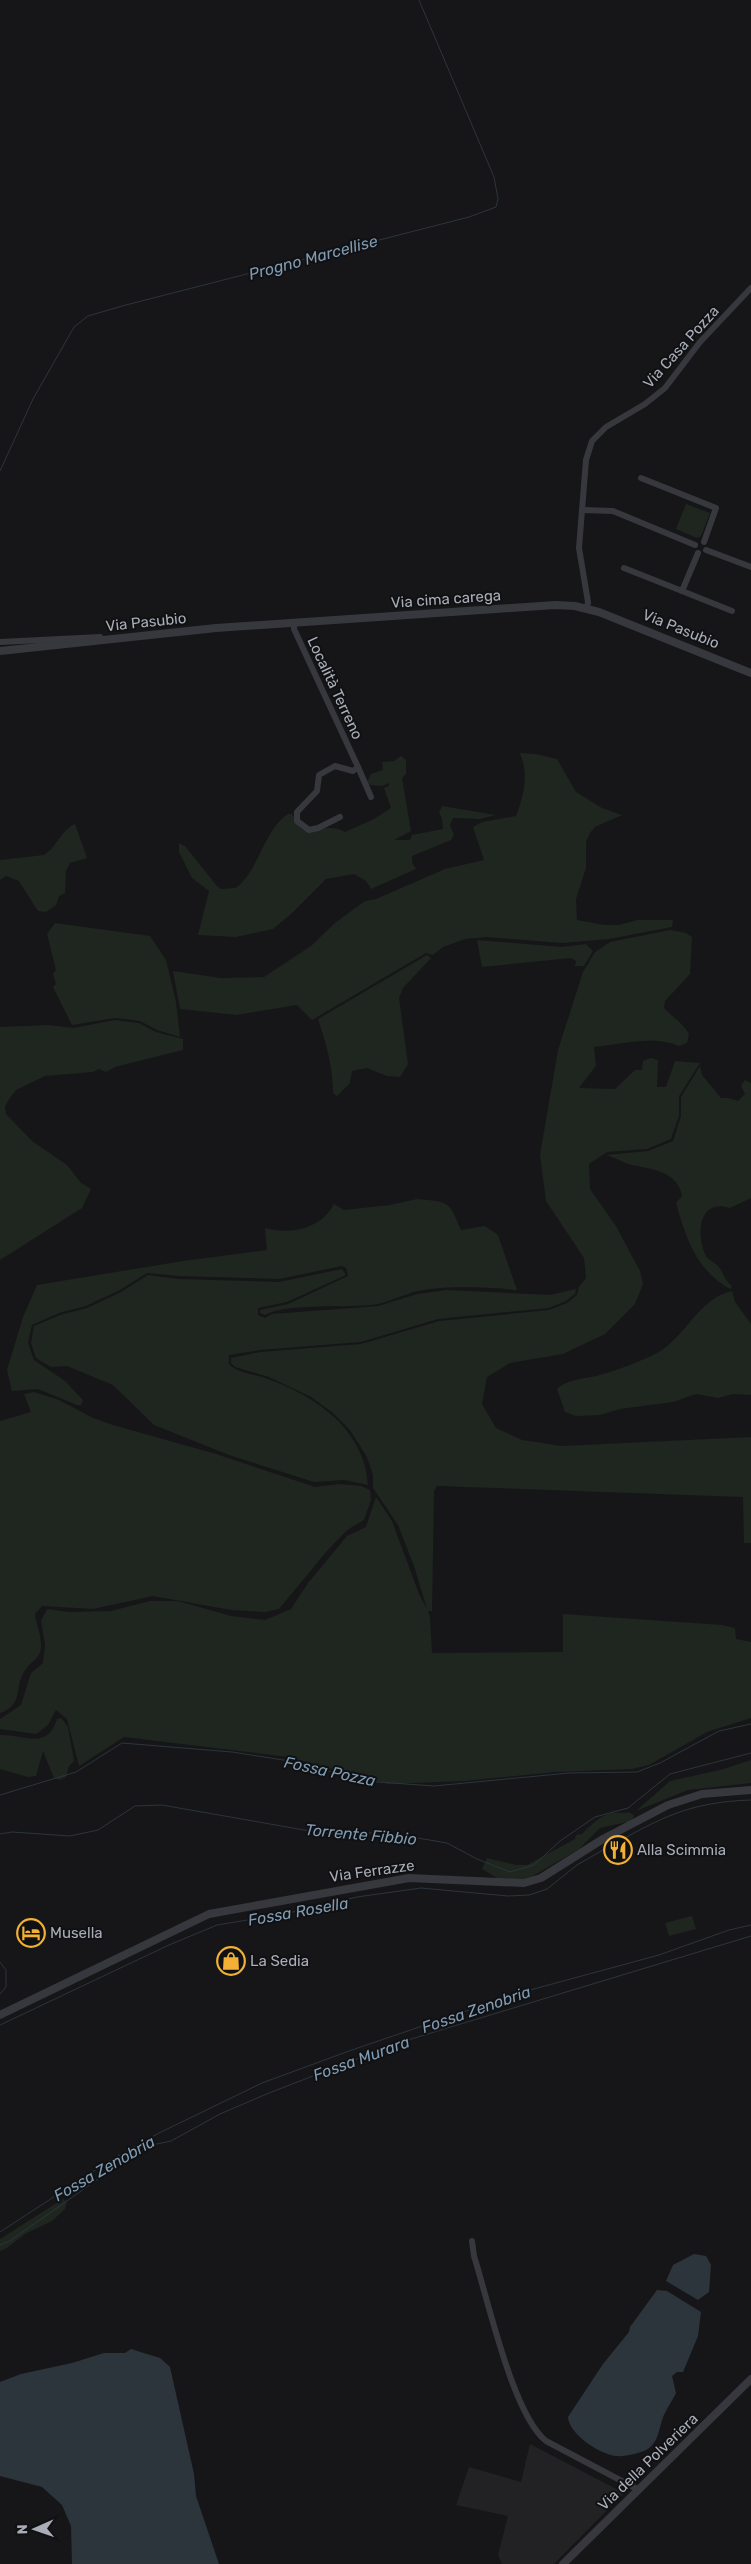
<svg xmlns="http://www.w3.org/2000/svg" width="751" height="2564" viewBox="0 0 751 2564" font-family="Rubik,sans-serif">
<rect width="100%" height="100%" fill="#161618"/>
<path fill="#222225" d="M530,2444l94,49 -70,71h-52l-4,-9 10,-39 -52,-11 13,-38 52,15z"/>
<g fill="#1e261f">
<path d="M686,504l24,9 -9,23 -4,2 -21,-9z"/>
<path d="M520,753l16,1 21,5 19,33 26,16 20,7 -27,12 -5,6 -4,9v26l-10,31 1,21 27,5h15l18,-5h36l-1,7 -63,12 -47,4 -75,-6 -22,2 -22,8 -10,8 -7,-2 -114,67 -15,-15 -61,10 -56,-6 -7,-38 48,7 43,-1 47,-31 25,-24 29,-21 11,-2 69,-30 39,-9 -11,-33 9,-5 34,-6c8,-22 13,-40 4,-63z"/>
<path d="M401,756l5,4v14l-4,4 9,53 -17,9h16l2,-5 31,-6 -1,-11 -3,-5 3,-7 54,9 -17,4 -26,-1 -3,7 4,10 -3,5 -39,16v6l4,7 -45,20 -5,-8 -12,-7 -28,5 -35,35 -18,15 -37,8 -38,-2 11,-44 -17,-13 -13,-26v-9l6,3 32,40 4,3 15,-1c24,-19 27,-57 52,-74h4l9,14c16,3 31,-4 44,4l29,-13 17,-11 -7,-20 5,-2v-3l-7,3 -13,-1 -2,-3 4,-8 12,-4 -1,-8 12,-1z"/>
<path d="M75,824l12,34 -17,5 -4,8 -1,22 -6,3 -3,9 -10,7 -8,-1 -19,-30 -13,-5 -6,4v-20l44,-5c13,-8 17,-25 31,-31z"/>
<path d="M55,923l95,13 16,24 10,42 4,35 -23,-7 -17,-9 -25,-3 -43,7 -19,-38 3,-3 -3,-10 3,-4 -9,-36z"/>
<path d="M670,930l16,3 6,4 -2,37 -25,27 -1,7c9,10 19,15 25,26l-2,9 -8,3c-24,-11 -59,-2 -85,1l2,19 -17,22 36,1 20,-19h7l1,-9 8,-3 7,2 -1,27h9l9,-26 25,2 -21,33v20l-8,23 -24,10 -40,3 -18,12 1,25 26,37 24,45 3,13 -8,20 -30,30 -42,20 -53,9 -23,14 -5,27 14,24 26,12 40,6 189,-9v106h-7l-1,-46 -306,-11 -3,5 -2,120h-4l2,6 2,36 131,-1v-38l159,11 13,3 1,11 15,3v76l-44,14 -58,33 -17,4 -76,3 -92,9 -76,3 -100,-27 -164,-20 -45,29 -12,-47 -11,-9 -8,15 -12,9 -36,-5v-10l21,-14 10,-32 12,-10 2,-18 -4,-24 6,-12 22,3 42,-1 39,-10h28l53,15 34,4 26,-11 17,-26 39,-47 19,-9 10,-30 16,24 27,73 8,15 -13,-43 -16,-41 -25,-37v-13l-6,-18 -17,-27 -17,-17 -22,-16 -42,-20 -34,-10 -4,-4v-5l29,-6 101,-8 78,-23 110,-11 18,-7 10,-8 2,-8 7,-9 -2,-20 -38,-57 -6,-46 18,-105 25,-78 12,-20 15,-10z"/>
<path d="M477,940l85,7 24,-3 7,7 -9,15h-9l1,-5 -5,-3 -89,9z"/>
<path d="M427,955l4,3 -28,30 -4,10 9,66 -8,13 -13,-1 -20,-8 -15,3 -2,12 -13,13 -4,-3c0,-26 -7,-50 -15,-74z"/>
<path d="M115,1020l24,3 17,9 27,7v11l-68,17 -9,5 -7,-3 -6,3 -48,4 -29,14 -7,9 -4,8 1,7 26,27 35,24 14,18 10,6 -9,19 -82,52v-233l48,-2 25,3z"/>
<path d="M700,1066l2,9 19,23h7l10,3 7,-7 -4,-8 4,-6 6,3v115l-21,10c-31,-10 -34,25 -25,46 3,7 10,8 14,13 5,7 5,13 13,19l-2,3c-34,-19 -44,-51 -54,-86l6,-7c-4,-25 -31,-27 -50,-31 -9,-2 -17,-8 -26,-10l42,-4 25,-10 8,-25v-19z"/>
<path d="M417,1199c33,3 32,2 44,31l24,-4 13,9 19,55c-33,-3 -67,-5 -99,1 -14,3 -26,10 -40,13 -29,5 -89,-2 -113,11l-5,-2v-3l28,-6 60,-28 -2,-8 -4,-2 -63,13 -101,-3 -31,-3 -27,17 -34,16 -27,7 -27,12 -4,18 6,17 31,21 18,19 -2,5h-4l-39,-16 -26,2 -5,-21 16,-53 14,-32 146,-24 84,-11 -2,-22c26,7 56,1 69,-24l10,6 46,-5z"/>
<path d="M342,1269l4,6 -59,27 -29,6v7l7,3 7,-4 106,-8 39,-12 30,-4 103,5 26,-6 -1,5 -9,7 -17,7 -111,11 -77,23 -101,8 -31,5v9c10,10 26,10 39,15 48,17 97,51 100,106l-24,-5 -30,2 -85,-27 -75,-30 -41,-40 -46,-19 -16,1 -15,-9 -5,-15 3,-17 26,-11 27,-7 34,-16 27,-17 30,4 101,3z"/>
<path d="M732,1291l3,11 16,22v71l-18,-1 -15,4 -22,-4 -23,8 -53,7 -20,6 -24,1 -11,-4 -8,-23c11,-11 32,-10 46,-15 18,-5 38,-13 54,-21 28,-15 42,-55 75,-62z"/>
<path d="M34,1392l25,8 34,18 20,7 103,29 99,33 24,-3 22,2 9,4 1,10 -7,20 -17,10 -20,21 -48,58 -14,3 -34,-2 -78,-14 -60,13 -51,-3 -7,8c1,10 6,20 6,30 1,15 -11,17 -17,28 -10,15 0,33 -24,41v-292l31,-9 -7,-18z"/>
<path d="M61,1718l7,9 6,34 -5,5 -3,11 -6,3 -6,-2 -11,-27 -7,25 -8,1 -28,-8v-34c24,-1 47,16 57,-16z"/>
<path d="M751,1760v23l-63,7 -52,21 34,-30 54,-12z"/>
<path d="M628,1812l6,3 -2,6 -32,7 -21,21 -53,31 -29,-2 -15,-9 5,-11 29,7h11l48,-26 1,-4 6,-1c9,-9 17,-18 30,-21 5,-1 11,1 16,-1z"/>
<path d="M692,1916l4,13 -27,7 -4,-13z"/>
<path d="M63,2199l4,3 -2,7 -13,12 -27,13 -18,14 -7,3v-12z"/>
</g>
<g fill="#2c353c">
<path d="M694,2254l12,2 5,9 -2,27 -11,8 -32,-19 7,-16z"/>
<path d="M657,2290l10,1 34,21 -3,24 -15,36h-6l-5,4 4,17c-3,7 -8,13 -11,20 -6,11 -5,27 -16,35 -6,5 -25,9 -33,8 -17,-2 -47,-22 -48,-39l35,-53 26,-32 1,-5z"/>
<path d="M131,2349l29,9 10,9 24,107 2,22 23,68h-147l-1,-38 -9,-21 -20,-18 -42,-11v-94l21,-8 51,-11 32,-10h21z"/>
</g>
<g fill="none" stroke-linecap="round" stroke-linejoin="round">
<g stroke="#2c353c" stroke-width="1">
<path d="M0,471l33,-72 41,-72 14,-11 34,-10 347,-89 27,-10 2,-8 -4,-22 -75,-177"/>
<path d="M0,1795l76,-23 46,-29 110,9 64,10 68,19 70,5 135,-13 68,-1 23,-9 59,-32 32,-7"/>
<path d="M0,1834l12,-2 58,4 28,-6 37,-24 27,-1 159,28h67l59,10 30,16 33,13 24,-7 26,-24 35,-24 33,-9 42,-34 81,-21"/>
<path d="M607,1848c53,-30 82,-46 144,-48"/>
<path d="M0,1962l6,8v17l-6,7"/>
<path d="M0,2025l169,-80 48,-20 67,-11 73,-17 64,-9 87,8 21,-1 18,-6 30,-24 26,-15"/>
<path d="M0,2232l109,-71 50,-28 103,-50 87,-32 170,-58 140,-38 70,-25 22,-5"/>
<path d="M0,2245l10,-4 115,-81 27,-15 19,-4 49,-27 49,-21 129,-50 353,-107"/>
</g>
<g stroke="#37383d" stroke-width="6">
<path d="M641,478l75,30 -12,34"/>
<path d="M583,510l30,1 82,34"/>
<path d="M706,550l45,17"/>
<path d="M624,568l58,23 16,-38"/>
<path d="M682,591l50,20"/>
<path d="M587,608l1,-6 -9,-54 7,-88 6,-19 14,-14 39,-23 20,-16 35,-46 51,-54"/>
<path d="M294,624v5l64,138 -5,4 -18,-5 -16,9 -2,16 -20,21v9l12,9 9,-2 22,-11"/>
<path d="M0,642l100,-5"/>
<path d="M358,767l13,30"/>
<path d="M472,2241l2,15c14,44 39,159 72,185l91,48"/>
</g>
<g stroke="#37383d" stroke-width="8">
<path d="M0,651l216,-23 339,-23 20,1 24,6 152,61"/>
<path d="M0,2015l209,-101 200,-36 115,5 17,-5 62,-39 65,-34 34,-11 49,-4"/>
<path d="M563,2564l188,-185"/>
</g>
</g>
<defs>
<symbol id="restaurant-ring" viewBox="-11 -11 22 22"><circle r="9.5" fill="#111113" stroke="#f2b134" stroke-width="1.5"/><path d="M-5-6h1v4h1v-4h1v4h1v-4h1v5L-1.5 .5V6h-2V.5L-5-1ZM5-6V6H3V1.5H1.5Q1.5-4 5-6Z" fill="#f2b134"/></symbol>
<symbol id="hotel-ring" viewBox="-11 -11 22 22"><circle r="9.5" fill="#111113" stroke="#f2b134" stroke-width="1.5"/><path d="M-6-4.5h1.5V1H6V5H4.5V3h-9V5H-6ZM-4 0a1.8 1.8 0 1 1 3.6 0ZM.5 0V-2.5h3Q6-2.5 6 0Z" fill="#f2b134"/></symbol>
<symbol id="shop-ring" viewBox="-11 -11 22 22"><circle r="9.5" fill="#111113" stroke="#f2b134" stroke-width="1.5"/><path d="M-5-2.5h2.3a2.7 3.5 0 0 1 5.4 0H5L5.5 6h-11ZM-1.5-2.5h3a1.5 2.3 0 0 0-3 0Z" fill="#f2b134"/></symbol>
</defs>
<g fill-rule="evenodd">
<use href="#restaurant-ring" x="602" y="1834" width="32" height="32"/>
<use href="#hotel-ring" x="15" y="1917" width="32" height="32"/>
<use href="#shop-ring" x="215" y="1945" width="32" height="32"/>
</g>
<g text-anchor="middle" stroke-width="4" stroke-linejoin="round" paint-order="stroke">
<g font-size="15" fill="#a8adb8" stroke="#111113">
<text transform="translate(681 347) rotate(-48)" y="5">Via Casa Pozza</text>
<text transform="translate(446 599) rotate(-4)" y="5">Via cima carega</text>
<text transform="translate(146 622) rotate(-6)" y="5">Via Pasubio</text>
<text transform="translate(681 629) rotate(22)" y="5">Via Pasubio</text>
<text transform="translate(335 688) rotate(65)" y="5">Località Terreno</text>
<text transform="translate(372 1871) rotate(-8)" y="5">Via Ferrazze</text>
<text transform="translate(648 2462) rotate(-44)" y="5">Via della Polveriera</text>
</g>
<g font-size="15" fill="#a8adb8" stroke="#111113" text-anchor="start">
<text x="637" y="1855">Alla Scimmia</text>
<text x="50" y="1938">Musella</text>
<text x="250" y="1966">La Sedia</text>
</g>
<g font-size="16" font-style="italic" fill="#7f9bb3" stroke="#111113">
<text transform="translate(313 257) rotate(-15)" y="6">Progno Marcellise</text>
<text transform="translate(330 1771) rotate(12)" y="6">Fossa Pozza</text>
<text transform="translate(361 1834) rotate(5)" y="6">Torrente Fibbio</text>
<text transform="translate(298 1911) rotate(-10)" y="6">Fossa Rosella</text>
<text transform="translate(476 2009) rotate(-19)" y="6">Fossa Zenobria</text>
<text transform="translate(361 2058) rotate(-20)" y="6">Fossa Murara</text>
<text transform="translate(104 2168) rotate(-30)" y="6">Fossa Zenobria</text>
</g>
</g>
<g transform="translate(35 2529) rotate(268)" stroke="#111113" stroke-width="4" paint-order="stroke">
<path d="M0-4L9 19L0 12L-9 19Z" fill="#a8adb8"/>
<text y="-8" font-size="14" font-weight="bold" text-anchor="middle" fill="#a8adb8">N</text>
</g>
</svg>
